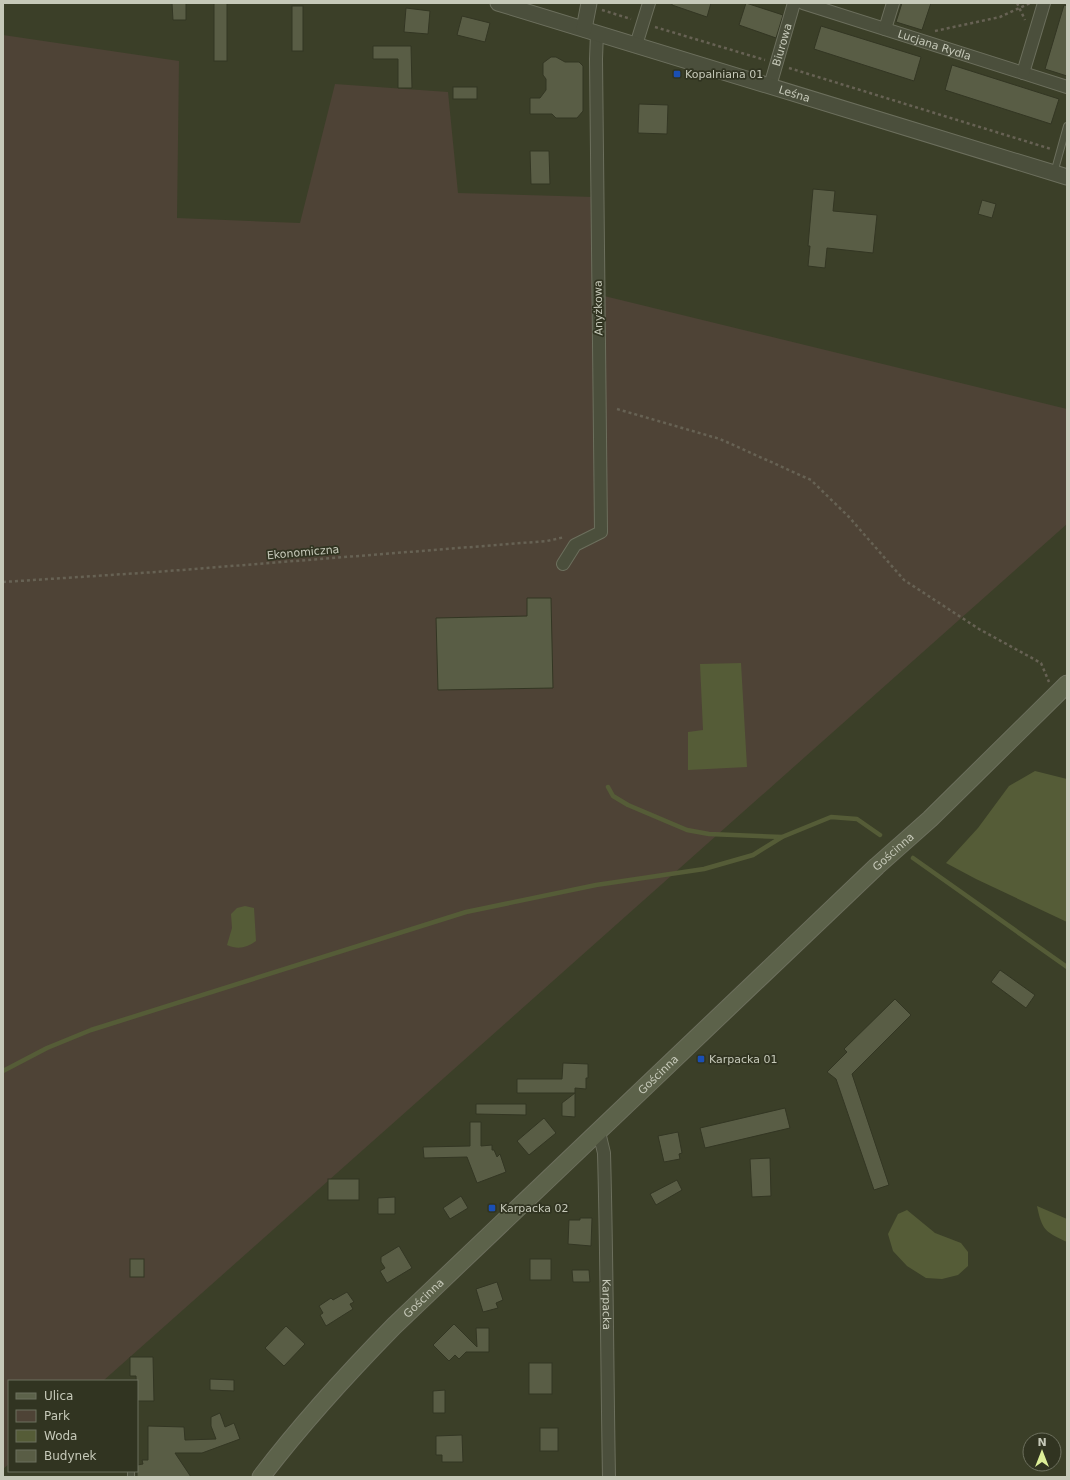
<svg xmlns="http://www.w3.org/2000/svg" width="1070" height="1480" viewBox="0 0 1070 1480" font-family="'DejaVu Sans',sans-serif">
<rect width="100%" height="100%" fill="#3b3f28"/>
<path fill="#4e4336" d="M3,35l176,26 -2,157 123,5 35,-139 113,8 10,101 136,4 -2,96 475,116v115l-964,857h-94v83l-6,5z"/>
<g fill="#555c37">
<path d="M741,663l6,104 -59,3v-38l15,-2 -3,-66z"/>
<path d="M1035,771l32,8v143l-91,-43 -30,-16 32,-35 31,-42z"/>
<path d="M245,906l9,2 2,33c-10,7 -18,9 -29,4l5,-17 -1,-14 6,-6z"/>
<path d="M1037,1206l30,13v23c-22,-10 -25,-12 -30,-36z"/>
<path d="M907,1210l28,23 26,10 7,9v14l-10,9 -16,4 -16,-1 -19,-12 -14,-15 -5,-17 10,-20z"/>
</g>
<g fill="none" stroke-linecap="round" stroke-linejoin="round">
<g stroke="#555c37" stroke-width="4.5">
<path d="M608,787l5,9 15,9 59,25 22,4 73,3"/>
<path d="M913,858l154,109"/>
<path d="M3,1071l44,-23 44,-18 375,-118 130,-27 108,-16 49,-14 29,-18 49,-20 26,2 23,16"/>
</g>
</g>
<g fill="#595d45" stroke="#333623">
<path d="M172,3h14v17h-13z"/>
<rect x="214" y="3" width="13" height="58"/>
<path d="M672,3h39l-4,14 -35,-12z"/>
<path d="M746,3l37,12 -7,23 -37,-13z"/>
<path d="M902,3h29l-9,27 -26,-8z"/>
<path d="M1064,5l3,1v70l-22,-7z"/>
<rect x="292" y="6" width="11" height="45"/>
<path d="M406,8l24,3 -2,23 -24,-2z"/>
<path d="M462,16l28,7 -5,19 -28,-7z"/>
<path d="M821,26l100,31 -7,24 -100,-32z"/>
<path d="M373,46h38l1,42h-14v-29h-25z"/>
<path d="M551,57h5l9,5h14l4,4v45l-6,7h-21l-4,-4h-22v-16h10l6,-8v-11l-3,-4v-12z"/>
<path d="M952,65l107,34 -8,25 -106,-34z"/>
<rect x="453" y="87" width="24" height="12"/>
<path d="M639,104l29,1 -1,29 -29,-1z"/>
<path d="M530,151h19l1,33h-19z"/>
<path d="M813,189l22,2 -2,20 44,4 -4,38 -46,-5 -2,20 -17,-2 2,-20h-2z"/>
<path d="M982,200l14,4 -4,14 -14,-4z"/>
<path d="M527,598h24l2,90 -115,2 -2,-72 91,-2z"/>
<path d="M1000,970l35,25 -9,13 -35,-26z"/>
<path d="M895,999l16,16 -59,59 37,111 -15,5 -38,-111 -9,-7 20,-20 -3,-3z"/>
<path d="M563,1063l25,1v14h-2v11l-11,-1v29l-13,-1v-13l13,-10h-58v-14h45z"/>
<path d="M476,1104h50v11l-50,-1z"/>
<path d="M785,1108l5,20 -85,20 -5,-20z"/>
<path d="M544,1118l12,15 -27,22 -12,-14z"/>
<path d="M470,1122h11v24l11,-1v5h2l3,7 3,-3 6,18 -29,11 -10,-26 -43,1 -1,-11 47,-1z"/>
<path d="M678,1132l4,21 -3,1 1,5 -16,3 -6,-26z"/>
<path d="M770,1158l1,38 -19,1 -2,-38z"/>
<rect x="328" y="1179" width="31" height="21"/>
<path d="M677,1180l5,10 -26,15 -6,-11z"/>
<path d="M461,1196l7,12 -18,11 -7,-11z"/>
<path d="M395,1197v17h-17v-16z"/>
<path d="M580,1218h12l-1,28 -23,-2 1,-24h11z"/>
<path d="M399,1246l13,22 -25,15 -7,-12 5,-3 -4,-6v-5z"/>
<rect x="130" y="1259" width="14" height="18"/>
<rect x="530" y="1259" width="21" height="21"/>
<path d="M572,1270h17l1,12h-17z"/>
<path d="M497,1282l6,18 -7,3 2,5 -15,4 -7,-23z"/>
<path d="M347,1292l7,10 -4,2 3,5 -27,17 -6,-11 3,-2 -4,-7 12,-8 2,2z"/>
<path d="M454,1324l23,23 -1,-19h13v24h-23l-7,7 -4,-4 -6,6 -16,-16z"/>
<path d="M286,1326l19,18 -21,22 -19,-18z"/>
<path d="M130,1357h23l1,44h-17l-1,-25h-6z"/>
<rect x="529" y="1363" width="23" height="31"/>
<path d="M210,1379l24,1v11l-24,-1z"/>
<path d="M445,1390v23h-12v-22z"/>
<path d="M220,1413l5,14 9,-4 6,16 -38,14h-27l16,24h-54v-12l6,-1 -1,-4h6v-34l36,1 1,13 31,-1 -5,-13v-9z"/>
<rect x="540" y="1428" width="18" height="23"/>
<path d="M462,1435l1,27h-21v-7h-6v-19z"/>
</g>
<g fill="none" stroke-linecap="round" stroke-linejoin="round">
<defs>
<g id="service">
<path d="M1054,173l13,-47"/>
<path d="M131,1471v6"/>
</g>
<g id="minor">
<path id="s1" d="M803,3l264,84"/>
<path d="M885,29l8,-26"/>
<path d="M636,45l13,-42"/>
<path d="M1023,73l21,-70"/>
<path id="s2" d="M770,86l24,-83"/>
<path d="M563,564l12,-19 26,-13 -5,-473 1,-26"/>
<path id="s3" d="M599,1132l5,21c3,108 3,216 5,324"/>
</g>
<g id="tertiary">
<path id="s4" d="M498,3l569,174"/>
<path d="M584,29l5,-26"/>
</g>
<g id="secondary">
<path id="s5" d="M261,1477c41,-54 86,-103 133,-151l483,-460 53,-47 137,-135"/>
</g>
</defs>
<use href="#service" stroke="#6c6f5d" stroke-width="8"/>
<use href="#minor" stroke="#6c6f5d" stroke-width="14"/>
<use href="#tertiary" stroke="#6c6f5d" stroke-width="17"/>
<use href="#secondary" stroke="#6c6f5d" stroke-width="19"/>
<g stroke="#676254" stroke-width="2.5" stroke-dasharray="3 3" stroke-linecap="butt">
<path d="M1017,3l8,17"/>
<path d="M602,10l29,9"/>
<path d="M655,27l110,33"/>
<path d="M935,31l65,-14 30,-14"/>
<path d="M789,68l262,81"/>
<path d="M617,409l103,30 91,41 38,37 55,63 75,49 62,34 8,19"/>
<path d="M3,582l153,-10 391,-31 18,-4"/>
</g>
<use href="#service" stroke="#4b4f3c" stroke-width="6"/>
<use href="#minor" stroke="#4b4f3c" stroke-width="12"/>
<use href="#tertiary" stroke="#4b4f3c" stroke-width="15"/>
<use href="#secondary" stroke="#5c624a" stroke-width="17"/>
</g>
<g fill="#1a4fb4" stroke="#313421" stroke-width="1.5">
<rect x="673" y="70" width="8" height="8" rx="2"/>
<rect x="697" y="1055" width="8" height="8" rx="2"/>
<rect x="488" y="1204" width="8" height="8" rx="2"/>
</g>
<g text-anchor="middle" stroke-width="3.5" stroke-linejoin="round" paint-order="stroke">
<g font-size="11" fill="#c6c9b9" stroke="#313421">
<text dy="4" stroke="none"><textPath href="#s2" startOffset="43">Biurowa</textPath></text>
<text dy="4" stroke="none"><textPath href="#s1" startOffset="138">Lucjana Rydla</textPath></text>
<text dy="4" stroke="none"><textPath href="#s4" startOffset="310">Leśna</textPath></text>
<text transform="translate(598 308) rotate(-91)" y="4">Anyżkowa</text>
<text transform="translate(303 552) rotate(-5)" y="4">Ekonomiczna</text>
<text dy="4" stroke="none"><textPath href="#s5" startOffset="890">Gościnna</textPath></text>
<text dy="4" stroke="none"><textPath href="#s5" startOffset="566">Gościnna</textPath></text>
<text dy="4" stroke="none"><textPath href="#s5" startOffset="242">Gościnna</textPath></text>
<text dy="4" stroke="none"><textPath href="#s3" startOffset="173">Karpacka</textPath></text>
</g>
<g font-size="11" fill="#c6c9b9" stroke="#313421" text-anchor="start">
<text x="685" y="78">Kopalniana 01</text>
<text x="709" y="1063">Karpacka 01</text>
<text x="500" y="1212">Karpacka 02</text>
</g>
</g>
<rect width="1070" height="1480" fill="none" stroke="#c6c9b9" stroke-width="8"/>
<rect x="8" y="1380" width="130" height="92" fill="#313421" stroke="#6d705e"/>
<rect x="16" y="1393" width="20" height="6" fill="#5c624a" stroke="#6d705e"/>
<text x="44" y="1400" font-size="12" fill="#c6c9b9">Ulica</text>
<rect x="16" y="1410" width="20" height="12" fill="#4e4336" stroke="#6d705e"/>
<text x="44" y="1420" font-size="12" fill="#c6c9b9">Park</text>
<rect x="16" y="1430" width="20" height="12" fill="#555c37" stroke="#6d705e"/>
<text x="44" y="1440" font-size="12" fill="#c6c9b9">Woda</text>
<rect x="16" y="1450" width="20" height="12" fill="#595d45" stroke="#6d705e"/>
<text x="44" y="1460" font-size="12" fill="#c6c9b9">Budynek</text>
<g transform="translate(1042 1452)"><circle r="19" fill="#313421" stroke="#6d705e"/>
<path d="M0-3L7 15L0 10L-7 15Z" fill="#ddef98"/>
<text y="-6" font-size="11" font-weight="bold" text-anchor="middle" fill="#c6c9b9">N</text>
</g>
</svg>
